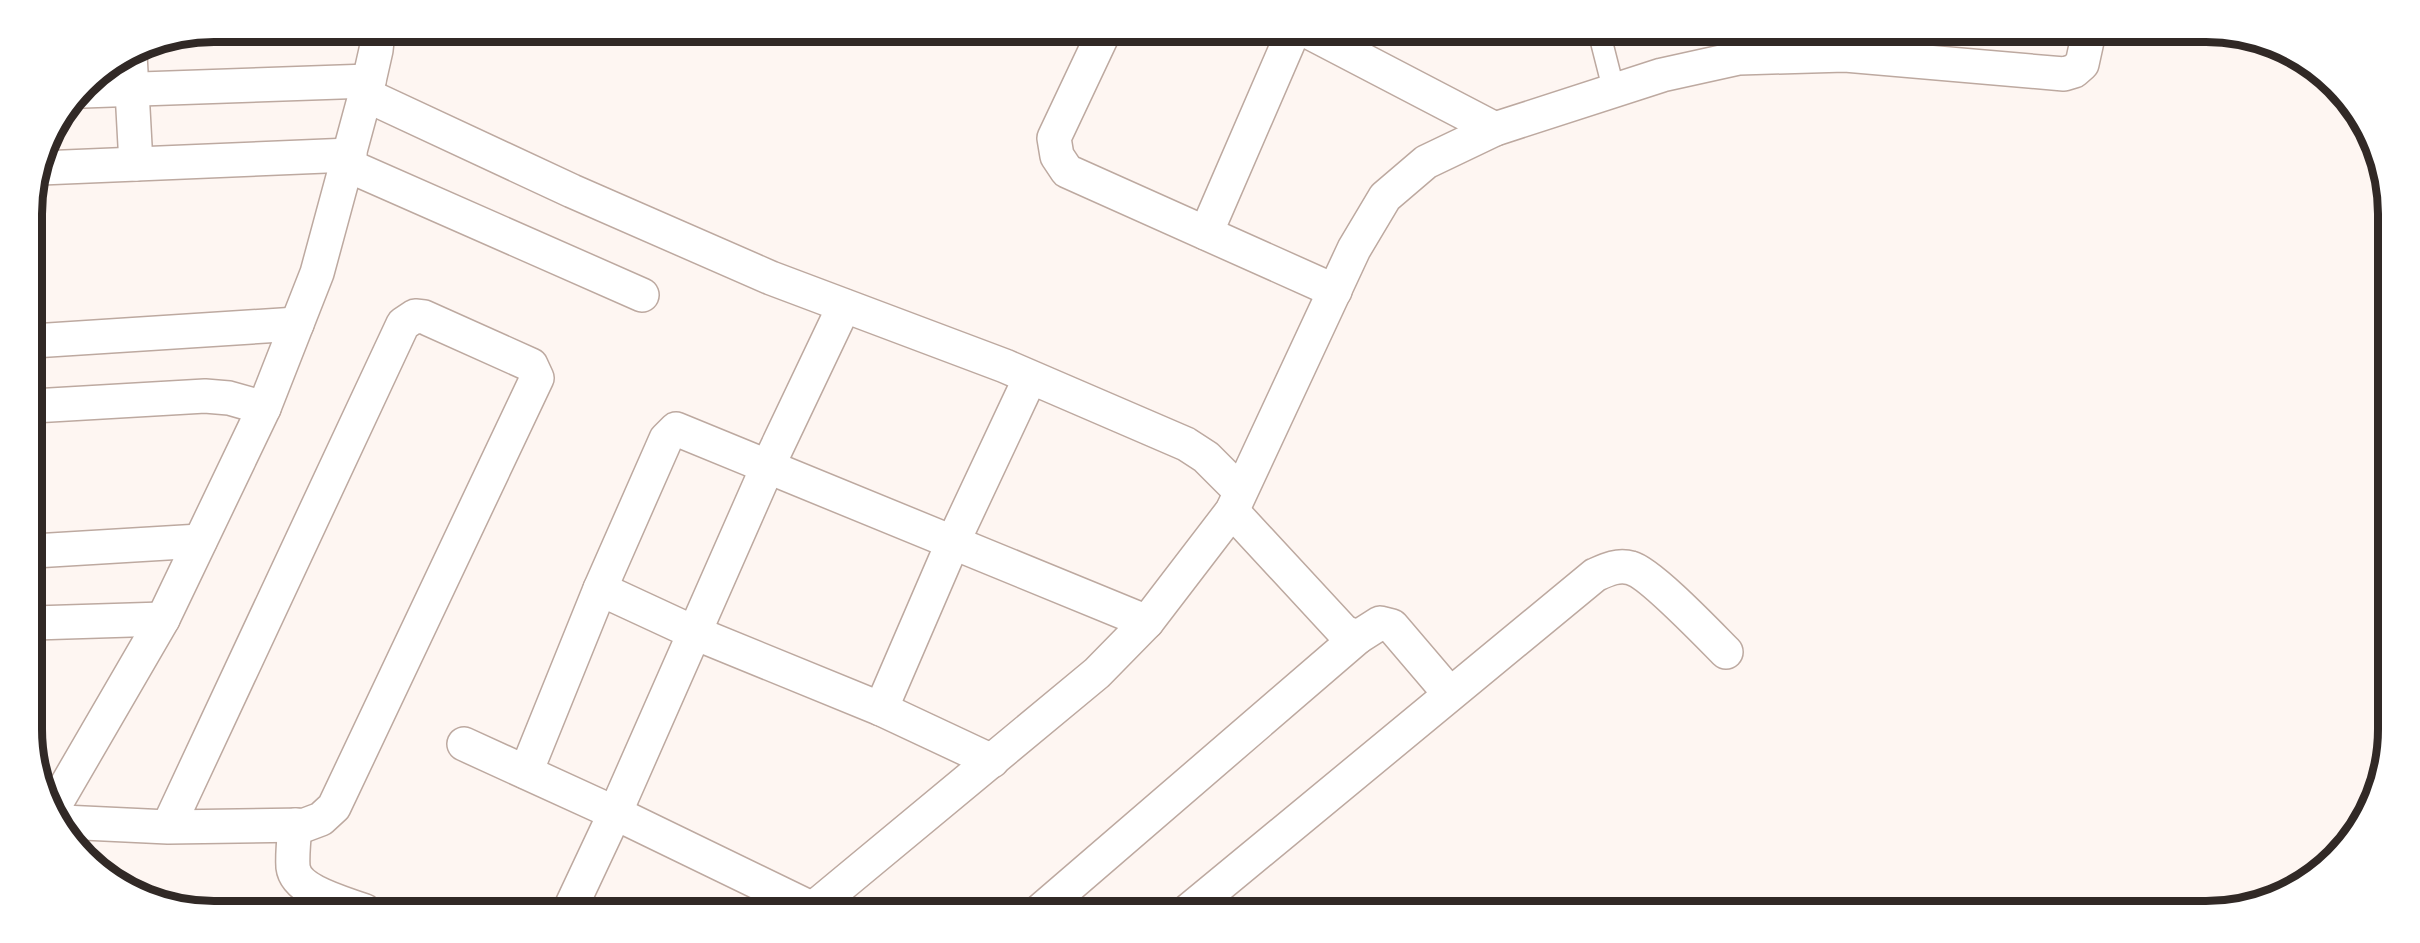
<svg xmlns="http://www.w3.org/2000/svg" width="2420" height="943" viewBox="0 0 2420 943" font-family="'Space Grotesk',sans-serif">
<rect width="100%" height="100%" fill="#fef6f2"/>
<g fill="none" stroke-linecap="round" stroke-linejoin="round">
<defs>
<path id="lane" d="M1599,32l15,59"/>
<g id="street">
<path d="M1104,32l-50,106 3,18 10,15 268,120"/>
<path d="M1309,32l186,97"/>
<path d="M130,54l6,110"/>
<path d="M83,91l286,-10"/>
<path d="M366,95l206,96 199,87 234,88 181,78 20,13 34,34"/>
<path d="M347,165l295,130"/>
<path d="M41,168l309,-13"/>
<path d="M1206,233l87,-201"/>
<path d="M33,341l264,-17"/>
<path d="M33,406l172,-10 24,2 35,10"/>
<path d="M1232,511l112,121 14,5 22,-14 12,3 58,68"/>
<path d="M34,551l166,-10"/>
<path d="M600,589l95,44 186,76 111,52"/>
<path d="M34,623l129,-4"/>
<path d="M881,709l72,-167 77,-164"/>
<path d="M464,744l151,69 198,96"/>
<path d="M526,772l74,-183 66,-150 10,-10 471,193"/>
<path d="M55,805l108,-186 101,-211 53,-135 52,-192 7,-31 2,-18"/>
<path d="M63,822l105,5 137,-2 16,-6 13,-12 203,-429 -6,-13 -107,-48 -9,-1 -12,8 -235,503"/>
<path d="M295,825c-1,14 -3,29 -2,42 3,25 51,36 72,44"/>
<path d="M569,911l46,-98 152,-345 77,-162"/>
<path d="M810,911l287,-238 50,-51 85,-111 122,-262 31,-52 41,-35 69,-33 167,-54 77,-17 106,-3 219,19 10,-3 8,-7 7,-32"/>
<path d="M1040,911l318,-274"/>
<path d="M1188,911l407,-336c11,-5 23,-11 36,-7 19,5 78,67 95,84"/>
</g>
</defs>
<use href="#lane" stroke="#bda9a0" stroke-width="24"/>
<use href="#street" stroke="#bda9a0" stroke-width="36"/>
<use href="#lane" stroke="#fff" stroke-width="21"/>
<use href="#street" stroke="#fff" stroke-width="33"/>
</g>
<path d="M0 0H2420V943H0ZM214 42H2206A172 172 0 0 1 2378 214V729A172 172 0 0 1 2206 901H214A172 172 0 0 1 42 729V214A172 172 0 0 1 214 42Z" fill="#fff" fill-rule="evenodd"/>
<path fill="none" stroke="#312926" stroke-width="8" d="M214 42H2206A172 172 0 0 1 2378 214V729A172 172 0 0 1 2206 901H214A172 172 0 0 1 42 729V214A172 172 0 0 1 214 42Z"/>
</svg>
